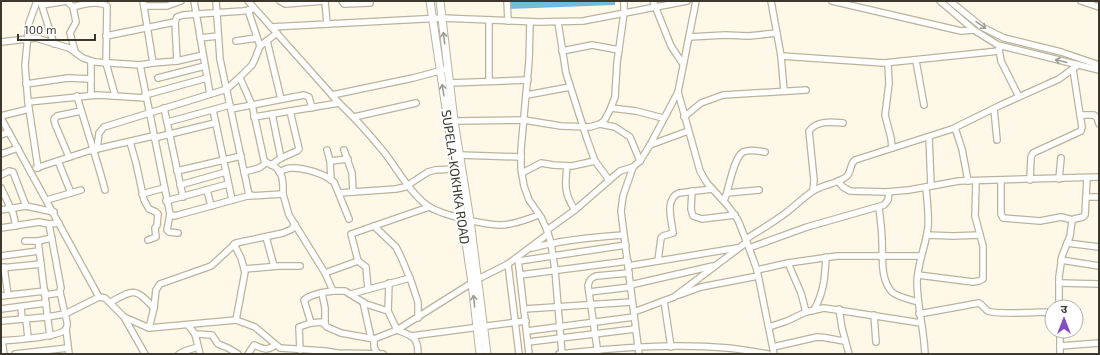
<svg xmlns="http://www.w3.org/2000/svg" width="1100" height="355" viewBox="0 0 1100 355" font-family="'Exo 2','Noto Sans Devanagari',sans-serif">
<rect width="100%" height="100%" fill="#fef8e9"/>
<path fill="#77b9da" d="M508,1h107v4l-107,4z"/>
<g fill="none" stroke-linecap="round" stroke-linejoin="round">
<defs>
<g id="minor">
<path d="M37,1l-8,22 -4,43 3,36 10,66"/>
<path d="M194,1l16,93"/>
<path d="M216,1l4,58 29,136"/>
<path d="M248,1l91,102c16,15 31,32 45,49 14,18 26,41 44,54 13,9 57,19 73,19 13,0 26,-6 38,-10"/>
<path d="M280,1l5,3 40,-3"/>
<path d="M325,1l2,23"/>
<path d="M342,1l2,3 26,-1"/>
<path d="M507,1l1,20"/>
<path d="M653,1l18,45 12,18"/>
<path d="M771,1l10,55 3,35"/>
<path d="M832,1l129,30 13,-1"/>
<path d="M940,1l34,29 24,15 101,25"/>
<path d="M950,1l32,26 22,11 57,14 38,13"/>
<path d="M1081,1l18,6"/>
<path d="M41,3l13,41"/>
<path d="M42,5l25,-4 6,6 3,15 -6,11 5,18"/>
<path d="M144,6h23l14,-5"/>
<path d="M73,7c10,-3 25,-7 34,-1l-1,57 9,32"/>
<path d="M248,10l12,36"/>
<path d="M489,20v61"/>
<path d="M530,22l-1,39 -8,88v20l3,17 5,14 12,17 6,13 4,13 4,27 7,84"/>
<path d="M558,22l8,51 21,66 8,22 14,19"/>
<path d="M271,27l171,-9 97,4 44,-1 104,-20"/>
<path d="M106,36l69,-14"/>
<path d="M689,37l36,-2 24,1 28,-3"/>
<path d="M200,38l18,-2"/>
<path d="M236,41l21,-3"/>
<path d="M267,41l14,58"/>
<path d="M1,42l35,-4 33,10 14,10 12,4 45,3 13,-2 -10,-62"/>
<path d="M999,49l2,12 18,36"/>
<path d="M562,51l30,-6 27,5"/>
<path d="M781,56l103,7 115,-12"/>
<path d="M91,61v34"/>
<path d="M177,61l-2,-39 2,-5 6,-2 60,-4 8,-1 2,-3"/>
<path d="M916,61l8,44"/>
<path d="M153,63l24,-2 26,-6"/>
<path d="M888,63l1,21 -4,31 6,23 1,10"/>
<path d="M140,65l30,149 4,2 4,-1 73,-20"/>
<path d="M1073,69l7,46h14l3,3 2,6"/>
<path d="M158,78l47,-12"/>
<path d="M240,78l12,27 12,55c2,3 4,3 8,5 12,6 11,18 11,29"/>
<path d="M449,83l79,-3"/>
<path d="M26,84l42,-6 23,1"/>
<path d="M678,92l22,79 7,12 21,23 10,14 11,28 8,22 17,84"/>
<path d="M145,95l62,-17"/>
<path d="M332,95l81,-17 30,-8"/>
<path d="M527,95l43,-8"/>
<path d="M77,96c9,32 20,63 28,94"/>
<path d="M28,102l70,-7 48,3"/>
<path d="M164,108l19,89"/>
<path d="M611,108l25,3 27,7"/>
<path d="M231,109l73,-14 5,2 3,11"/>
<path d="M994,109l3,31"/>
<path d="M213,110l19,90"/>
<path d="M272,114l9,44"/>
<path d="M1,116l28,-7"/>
<path d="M254,117l85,-14"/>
<path d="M354,117l62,-14"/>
<path d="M684,117l17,-14 22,-8 83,-5"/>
<path d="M1,118l98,179 6,1 19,19 25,11 87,-8 19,7 25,21 45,3 12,2 46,1"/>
<path d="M454,121l70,-1 37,6 29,1 10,-3 4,-3 6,-11 5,-13 2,-34 7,-50v-12"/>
<path d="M168,122l62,-17"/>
<path d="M600,124l15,3 15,10 10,24"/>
<path d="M955,128l7,21 6,32"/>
<path d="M1,135l8,-3"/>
<path d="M929,137l2,49"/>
<path d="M154,138l61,-15"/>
<path d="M130,142l6,21 8,37 5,9 7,3 2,2 -1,11 -2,3 1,9 -8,3"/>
<path d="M650,145l38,-14"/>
<path d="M97,149l2,-16 5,-6 123,-38 15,-14 10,-10 3,-6 5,-13 17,-13"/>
<path d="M327,150l3,11 1,19"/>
<path d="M344,150l8,23 1,19"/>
<path d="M1,154l17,-6"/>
<path d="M460,155l61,2"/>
<path d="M69,157l-14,-33 -1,-5 3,-3 24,-5"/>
<path d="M58,161l13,32"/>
<path d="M330,161l18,-2"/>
<path d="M271,165l10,-7 16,-7 2,-2 -9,-38"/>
<path d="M567,166c-2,19 -3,28 8,44"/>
<path d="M633,167l-10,29 -2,15 18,143"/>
<path d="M36,168l52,-17 65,-15"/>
<path d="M177,171l64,-15"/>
<path d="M244,172l15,-4 7,-5"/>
<path d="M279,172c4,-2 8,-4 12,-4 12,-1 34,6 43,14l15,37"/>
<path d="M522,173l19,-10 12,2 19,1 23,-5"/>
<path d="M1,175l8,-4 4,1 13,34"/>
<path d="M1059,179l2,-21"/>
<path d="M1001,180v34l2,4 37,3 21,-4 12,3"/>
<path d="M1030,180l1,-23 2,-4 48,-22 1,-4 -2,-12"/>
<path d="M838,181l5,6 7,4 36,1 23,-2 50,-9 140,-4"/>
<path d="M180,185l46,-13"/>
<path d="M1,188l12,25 3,13"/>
<path d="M207,190l4,16"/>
<path d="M692,191l-1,18 2,7 9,3 33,-4"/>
<path d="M813,191l1,-11 -5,-49c8,-11 23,-9 34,-8"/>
<path d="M339,193l57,-4 9,-2 23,-15 7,-2 20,-1"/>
<path d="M727,193l32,-3"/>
<path d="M142,194l22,-6"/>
<path d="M249,196l34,-2 6,21 36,58 8,18h12l21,13 22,7 9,19 81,-51 30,-15 40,-30 -1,-4 28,-20 45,-39 13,-4 7,-6 10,-16 28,-53 18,-91"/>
<path d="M1086,197h13"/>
<path d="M47,200l34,-10"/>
<path d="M166,201l62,-17"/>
<path d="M724,201c5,-11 9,-43 19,-49 7,-3 15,-1 22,0"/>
<path d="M879,207c1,11 3,23 3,34 1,17 -2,38 10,51 7,6 18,7 26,10"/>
<path d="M1,210l25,-4 28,6"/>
<path d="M170,214l-3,16 2,2 9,1"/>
<path d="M374,226l22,21 5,10 10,24 7,21v16"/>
<path d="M1,228l38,-6 10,2 10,-1"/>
<path d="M927,235l26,1 27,-1"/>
<path d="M266,237l8,29"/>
<path d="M746,239c14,-9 28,-17 41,-27 9,-7 17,-15 26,-21 11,-7 25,-7 34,-15 5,-5 2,-11 8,-16l97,-31 51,-25 56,-25 19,-14"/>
<path d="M25,241h13l14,-3"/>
<path d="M38,241l12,95"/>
<path d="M1067,243l32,4"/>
<path d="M234,244l7,14 4,14 -9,48"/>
<path d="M532,248c30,-8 61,-11 92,-13"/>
<path d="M749,248l58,-21 77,-22 4,-5 1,-8"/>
<path d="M1,256l38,-5"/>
<path d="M518,259l11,95"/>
<path d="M1061,260l38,6"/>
<path d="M358,261l8,6 2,22"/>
<path d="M519,261l107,-16"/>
<path d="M658,261l3,-23 2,-2 10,-3c-1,-12 -9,-34 6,-40l33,-4"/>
<path d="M788,263l13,30 5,19"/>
<path d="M508,264l11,90"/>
<path d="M628,266l109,-18"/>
<path d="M4,267l4,28"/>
<path d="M1,268l40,-4"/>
<path d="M244,269l35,-3h21"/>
<path d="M757,270l31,-7 49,-7h84"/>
<path d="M325,273l33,-12 -7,-27 78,-27"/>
<path d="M520,275l108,-14"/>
<path d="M918,275l55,7 6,-1 4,-2v-33l-8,-30 1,-35"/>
<path d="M1059,283l40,1"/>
<path d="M630,285l83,-19"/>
<path d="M589,292l42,-5"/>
<path d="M322,293l3,15v16"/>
<path d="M351,294l59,-16"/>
<path d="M45,295l14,-2 2,-5 -12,-64"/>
<path d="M679,295l22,-8 57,-11"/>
<path d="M1,296l44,-5"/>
<path d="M664,301l7,46"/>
<path d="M111,302c24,-14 25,-13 43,6"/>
<path d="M363,302l8,36"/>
<path d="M21,307l1,12"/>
<path d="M1059,307v-30l3,-21 8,-20 2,-15 2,-2 9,-2 2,-2 2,-37"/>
<path d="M1,309l45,-6"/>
<path d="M524,309l108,-7"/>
<path d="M839,309l3,19 7,26"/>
<path d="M814,310c10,-18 11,-33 12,-53"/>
<path d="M388,311l1,-28"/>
<path d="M634,312l40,-15 73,-55"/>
<path d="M919,314l60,-11c4,2 5,6 9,8 8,4 53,1 64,1"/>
<path d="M874,315l2,27"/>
<path d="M124,317l21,37"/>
<path d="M26,319l2,19"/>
<path d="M1,321l46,-4 18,-3 -5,-22"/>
<path d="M311,323l-7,-23c7,-6 20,-8 29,-9"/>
<path d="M188,325l7,9 5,20"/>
<path d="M769,327l18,-6 19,-9 18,-4 97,15"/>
<path d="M149,328l5,-20 2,-18 4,-6 51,-18 25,-23 47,-10 9,-4 3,-5"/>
<path d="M66,329l3,25"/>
<path d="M527,331l107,-14"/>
<path d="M1060,331v23"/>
<path d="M195,334l17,1 6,9 10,4 10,6"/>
<path d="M411,336l115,-15"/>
<path d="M1,341c11,-1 60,-4 65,-12 3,-4 0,-11 -1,-15l34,-17"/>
<path d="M2,341l2,13"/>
<path d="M528,342l107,-13"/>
<path d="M1060,346l39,-3"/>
<path d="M773,347l44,-10c10,0 18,3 28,4"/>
<path d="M300,350l-1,-23 12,-4 11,-1 5,5 14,6 33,6"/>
<path d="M377,353l-3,-6v-8l23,-9c15,6 21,6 21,24"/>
<path d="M15,354l53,-6"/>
<path d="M179,354l6,-3 13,-4"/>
<path d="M248,354l6,-9c8,3 13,7 21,0"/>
<path d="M559,354c56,-6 113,-11 169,-6 13,1 26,4 40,6"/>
<path d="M598,354l-10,-68c1,-6 3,-8 8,-10l33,-3"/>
<path d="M925,354c-1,-25 -8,-48 -8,-73 1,-19 9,-36 11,-54 1,-13 -1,-27 -2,-40"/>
</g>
<g id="tertiary">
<path d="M430,1l42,282 8,71"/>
<path d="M440,1l14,120 16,99 17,134"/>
</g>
</defs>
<use href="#minor" stroke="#bcb39b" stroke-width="8"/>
<use href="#tertiary" stroke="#bcb39b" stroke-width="9"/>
<use href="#minor" stroke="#fff" stroke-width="5.5"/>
<use href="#tertiary" stroke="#fff" stroke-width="7"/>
</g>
<defs><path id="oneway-shaft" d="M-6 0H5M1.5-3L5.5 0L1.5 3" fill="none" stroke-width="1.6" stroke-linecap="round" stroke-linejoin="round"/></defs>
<g stroke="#9e9c96">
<use href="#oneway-shaft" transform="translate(981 25) rotate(35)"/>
<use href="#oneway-shaft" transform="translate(444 38) rotate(-97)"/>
<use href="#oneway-shaft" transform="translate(1061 61) rotate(-166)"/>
<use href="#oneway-shaft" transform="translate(443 90) rotate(-99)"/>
<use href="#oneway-shaft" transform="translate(474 301) rotate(-96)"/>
</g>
<g text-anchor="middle" stroke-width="4" stroke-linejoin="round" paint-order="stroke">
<g font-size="13" fill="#3c382e" stroke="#fff">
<text transform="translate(456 177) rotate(82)" y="5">SUPELA-KOKHKA ROAD</text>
</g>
</g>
<rect width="1100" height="355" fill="none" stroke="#3c382e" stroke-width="4"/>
<g transform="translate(1064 319)"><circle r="19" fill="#ffffff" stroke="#b1afab"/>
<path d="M0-3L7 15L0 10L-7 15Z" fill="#844cc3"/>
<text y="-6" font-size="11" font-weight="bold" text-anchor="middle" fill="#3c382e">उ</text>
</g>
<path d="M18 34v6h77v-6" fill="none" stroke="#3c382e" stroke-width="2"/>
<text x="24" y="34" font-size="12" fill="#3c382e" stroke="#ffffff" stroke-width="3" paint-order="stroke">100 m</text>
</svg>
